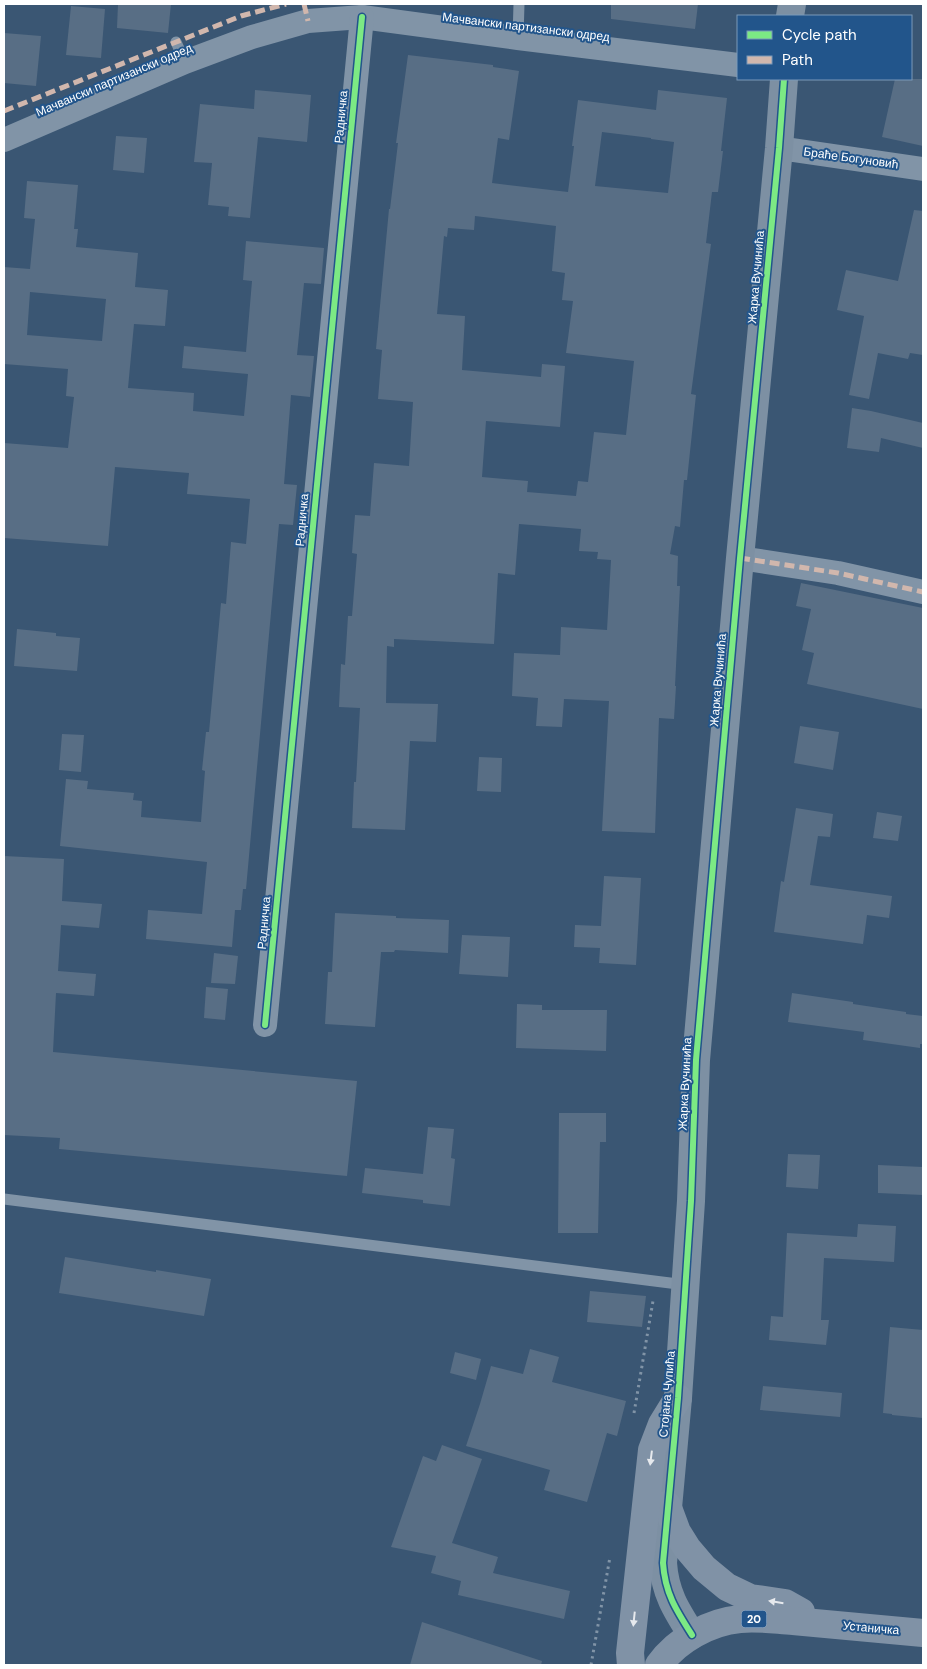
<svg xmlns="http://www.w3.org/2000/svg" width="927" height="1669" viewBox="0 0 927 1669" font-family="'DM Sans',sans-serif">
<rect width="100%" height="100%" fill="#3a5673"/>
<g fill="#586e85" fill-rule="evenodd">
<path d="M118,4h53l-3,29 -51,-5z"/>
<path d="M611,4h87l-3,25 -84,-10z"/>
<path d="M71,6l34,3 -4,49 -35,-3z"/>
<path d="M4,33l37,3 -5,50 -32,-3z"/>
<path d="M408,55l85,10v2l26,4 -10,69 -11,-2 -6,45 76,9 6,-46h-2l6,-46 78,10 2,-20 69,8 -6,53h2l-5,41h-6l-6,51 5,1 -20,150 5,1 -9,85h-3l-4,47 -5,-1 -5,28 8,2 -1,30h3l-5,100h1l-2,33 -15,-1 -4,115 -53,-2 7,-130 -45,-2 -2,28 -26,-1 2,-28 -26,-2 2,-43 46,2 1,-28 46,3 4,-70 -14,-1 1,-7 -19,-1 2,-22 -62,-5 -4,51 -17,-2 -4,71 -100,-5v8l-7,-1 -1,57 52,1 -2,38 -26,-1 -5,89 -53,-2 2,-46h2l4,-74 -21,-1 2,-43 4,1 3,-49h4l5,-62 -5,-1 3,-38 15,1 4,-53 35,3 4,-64 -35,-3 4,-49 -6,-1 13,-140h1l8,-66h-2zM602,132l49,6v1l23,3 -6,51 -73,-7zM475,216l81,10 -4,45 13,2 -3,27 11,1 -7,52 68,8 -8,74 -32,-3 -6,50 -10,-1 -2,15 -49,-4 1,-11 -46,-4 4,-56 74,6 5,-61 -23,-2 -1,13 -79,-7 3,-54 -28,-2 7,-78 3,1 1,-9 26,2z"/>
<path d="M895,79h28v67l-41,-9z"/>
<path d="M255,90l56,5 -4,47 -49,-5 -8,81 -22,-2 1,-9 -21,-2 4,-42 -18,-1 6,-58 54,5z"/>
<path d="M116,136l31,2 -3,35 -31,-3z"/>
<path d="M27,181l51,4 -4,44h4l-2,18 62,6 -3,34 33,3 -3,36 -31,-2 -6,64 66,5 -1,18 51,5 4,-42 -66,-6 2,-22 62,6 6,-71 -9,-1 3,-39 78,7 -3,36 -17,-1 -7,72 17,1 -4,41 -19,-2 -7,89 13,1 -4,40 -14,-1 -33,365h-3l-2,21h-6l-3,37 -86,-8 2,-29 54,4 5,-52 -147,-16 6,-67 22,2 -1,8 47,4 -1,7 9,1 -1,16 60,5 4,-51 -3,-1 4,-38h3l12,-129 5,1 5,-62 15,2 4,-45 -63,-5 2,-21 -74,-6 -7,79 -104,-8v-95l64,5 6,-51 -8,-1 2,-27 -64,-5v-97l26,2 5,-50 -11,-1zM30,292l76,7 -4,42 -75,-6z"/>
<path d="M914,210l9,1v144l-13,-2 -2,6 -30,-6 -9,46 -20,-4 15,-79 -27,-6 9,-40 52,11z"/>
<path d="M852,408l19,3 52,12v25l-42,-10 -2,14 -32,-4z"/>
<path d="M801,583l122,25v101l-116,-25 7,-31 -12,-3 9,-41 -15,-3z"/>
<path d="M17,629l39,4v3l24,2 -3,33 -63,-5z"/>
<path d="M800,726l39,6 -6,38 -39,-7z"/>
<path d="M62,734l22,1 -3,37 -22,-2z"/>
<path d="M479,757l23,1 -1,34 -24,-1z"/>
<path d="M796,808l37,6 -3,23 -12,-1 -8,49 82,11 -3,22 -22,-3 -4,29 -89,-12 7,-51 3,1z"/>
<path d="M877,812l25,4 -4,25 -25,-3z"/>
<path d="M4,856l60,3 -2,42 40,3 -3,24 -38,-3 -3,46 38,3 -2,22 -38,-3 -3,59 304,29 -10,95 -288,-27 1,-11 -56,-3z"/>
<path d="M604,876l37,2 -5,87 -37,-2 1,-15 -26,-1 1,-22 26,1z"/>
<path d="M335,913l61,3v2l53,2 -1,33 -53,-3 -1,2h-13l-6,75 -50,-3 3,-52h4z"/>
<path d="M462,935l48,2 -2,40 -49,-3z"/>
<path d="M214,953l24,3 -3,28 -24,-1z"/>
<path d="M206,987l22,2 -3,31 -21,-2z"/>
<path d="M792,993l61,9v2l53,8v2l17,2v28h-3v4l-57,-8 1,-8 -76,-10z"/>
<path d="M517,1004l25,1v5h65l-1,41 -90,-3z"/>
<path d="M559,1113h47v29h-6l-2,91h-40z"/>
<path d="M428,1127l26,2 -3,29 4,1 -5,47 -27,-3v-3l-61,-7 3,-25 58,6z"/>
<path d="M788,1154l32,1 -2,34 -32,-2z"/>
<path d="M878,1165l45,2v28l-45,-2z"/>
<path d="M858,1224l38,2 -2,36 -70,-4 -3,62h8l-3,25 -57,-5 2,-24 12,1 4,-84 70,4z"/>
<path d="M65,1257l91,15v-2l55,9 -7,37 -145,-23z"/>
<path d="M590,1291l56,5 -4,31 -55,-5z"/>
<path d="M890,1327l33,3v88l-31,-3v-1l-9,-1z"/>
<path d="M530,1349l29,8 -7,25 74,19 -9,35 -10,-3 -20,69 -43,-12 6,-20 -84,-24 14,-42 11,-38 32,8z"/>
<path d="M455,1352l26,7 -5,21 -26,-7z"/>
<path d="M763,1386l79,7 -2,24 -80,-7z"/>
<path d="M442,1445l40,14 -30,84 46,14 -5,16 77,18 -6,28 -106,-24 3,-14 -30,-8 5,-17 -45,-9 32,-91 13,5z"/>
<path d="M422,1622l120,39 -1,4h-131z"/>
</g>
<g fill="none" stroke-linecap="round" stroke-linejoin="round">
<g stroke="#8194a7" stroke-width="3" stroke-dasharray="2.5 4" stroke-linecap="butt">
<path d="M634,1413l19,-112"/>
<path d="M591,1665l19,-108"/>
</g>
<g stroke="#8194a7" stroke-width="11">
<path d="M518,38l1,-34"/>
<path d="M176,42l9,20"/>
<path d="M4,1199l682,86"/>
</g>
<g stroke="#8194a7" stroke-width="24">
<path d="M4,140l181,-78 67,-25 56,-16 54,-4 156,21 220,27"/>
<path d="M779,148l144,21"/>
<path d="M740,558l98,15 85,19"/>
<path d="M265,1025l97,-1008"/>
</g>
<g stroke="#7d90a3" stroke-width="28">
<path d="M790,16l2,-12"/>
<path d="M692,1635c-16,-25 -27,-42 -29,-72l15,-165 13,-197 5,-141 44,-502 39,-410 5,-69"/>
</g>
<g stroke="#8092a6" stroke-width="28">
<path d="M667,1505l10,27 10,16 17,20 23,19 23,11 35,5 16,9"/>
<path d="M631,1665l-1,-12 22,-203 10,-26 16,-26"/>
<path d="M659,1665c18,-25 50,-43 81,-46 17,-2 36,1 53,2 44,4 87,8 130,12"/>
</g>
<g stroke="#d1b7ad" stroke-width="5" stroke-dasharray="10 5" stroke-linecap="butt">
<path d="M304,4l4,17"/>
<path d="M4,111l237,-95 45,-12"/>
<path d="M740,558l98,15 85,19"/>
</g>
<defs>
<g id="cycleway">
<path d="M265,1025l97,-1008"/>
<path d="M692,1635c-16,-25 -27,-42 -29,-72l15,-165 13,-197 5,-141 44,-502 39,-410 5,-69"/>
</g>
</defs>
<use href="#cycleway" stroke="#22558b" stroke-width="9"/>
<use href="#cycleway" stroke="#7ce984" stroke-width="6"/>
</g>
<defs><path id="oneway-solid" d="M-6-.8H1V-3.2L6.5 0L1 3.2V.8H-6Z" transform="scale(1.25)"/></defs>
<g fill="#e6e9ed">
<use href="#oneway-solid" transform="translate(651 1458) rotate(97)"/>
<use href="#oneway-solid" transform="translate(776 1602) rotate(-171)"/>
<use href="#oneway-solid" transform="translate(634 1619) rotate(96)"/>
</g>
<g text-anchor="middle" stroke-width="4" stroke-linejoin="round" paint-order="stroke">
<rect fill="#22558b" stroke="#bdccdc" stroke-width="1" x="741.5" y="1610.5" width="25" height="17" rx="4"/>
<g font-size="11" font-weight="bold" fill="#fff">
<text x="754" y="1623">20</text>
</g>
<g font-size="12" fill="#fff" stroke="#22558b">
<text transform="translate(526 27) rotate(7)" y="4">Мачвански партизански одред</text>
<text transform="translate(114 80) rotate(-23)" y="4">Мачвански партизански одред</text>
<text transform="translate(341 117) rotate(-85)" y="4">Радничка</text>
<text transform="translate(851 158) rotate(8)" y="4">Браће Богуновић</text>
<text transform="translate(756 277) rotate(-85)" y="4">Жарка Вучинића</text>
<text transform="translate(302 520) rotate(-85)" y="4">Радничка</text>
<text transform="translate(718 680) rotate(-85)" y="4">Жарка Вучинића</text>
<text transform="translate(264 923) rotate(-85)" y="4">Радничка</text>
<text transform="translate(685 1084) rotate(-87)" y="4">Жарка Вучинића</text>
<text transform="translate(667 1394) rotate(-85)" y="4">Стојана Чупића</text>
<text transform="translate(871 1628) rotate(5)" y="4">Устаничка</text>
</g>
</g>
<rect width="927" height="1669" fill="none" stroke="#ffffff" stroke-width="10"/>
<rect x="737" y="15" width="175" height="65" fill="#22558b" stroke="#7a99b9"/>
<rect x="747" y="31" width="25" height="8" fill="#7ce984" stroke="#7a99b9"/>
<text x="782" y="40" font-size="15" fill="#ffffff">Cycle path</text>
<rect x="747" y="56" width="25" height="8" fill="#d1b7ad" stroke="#7a99b9"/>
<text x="782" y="65" font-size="15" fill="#ffffff">Path</text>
</svg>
